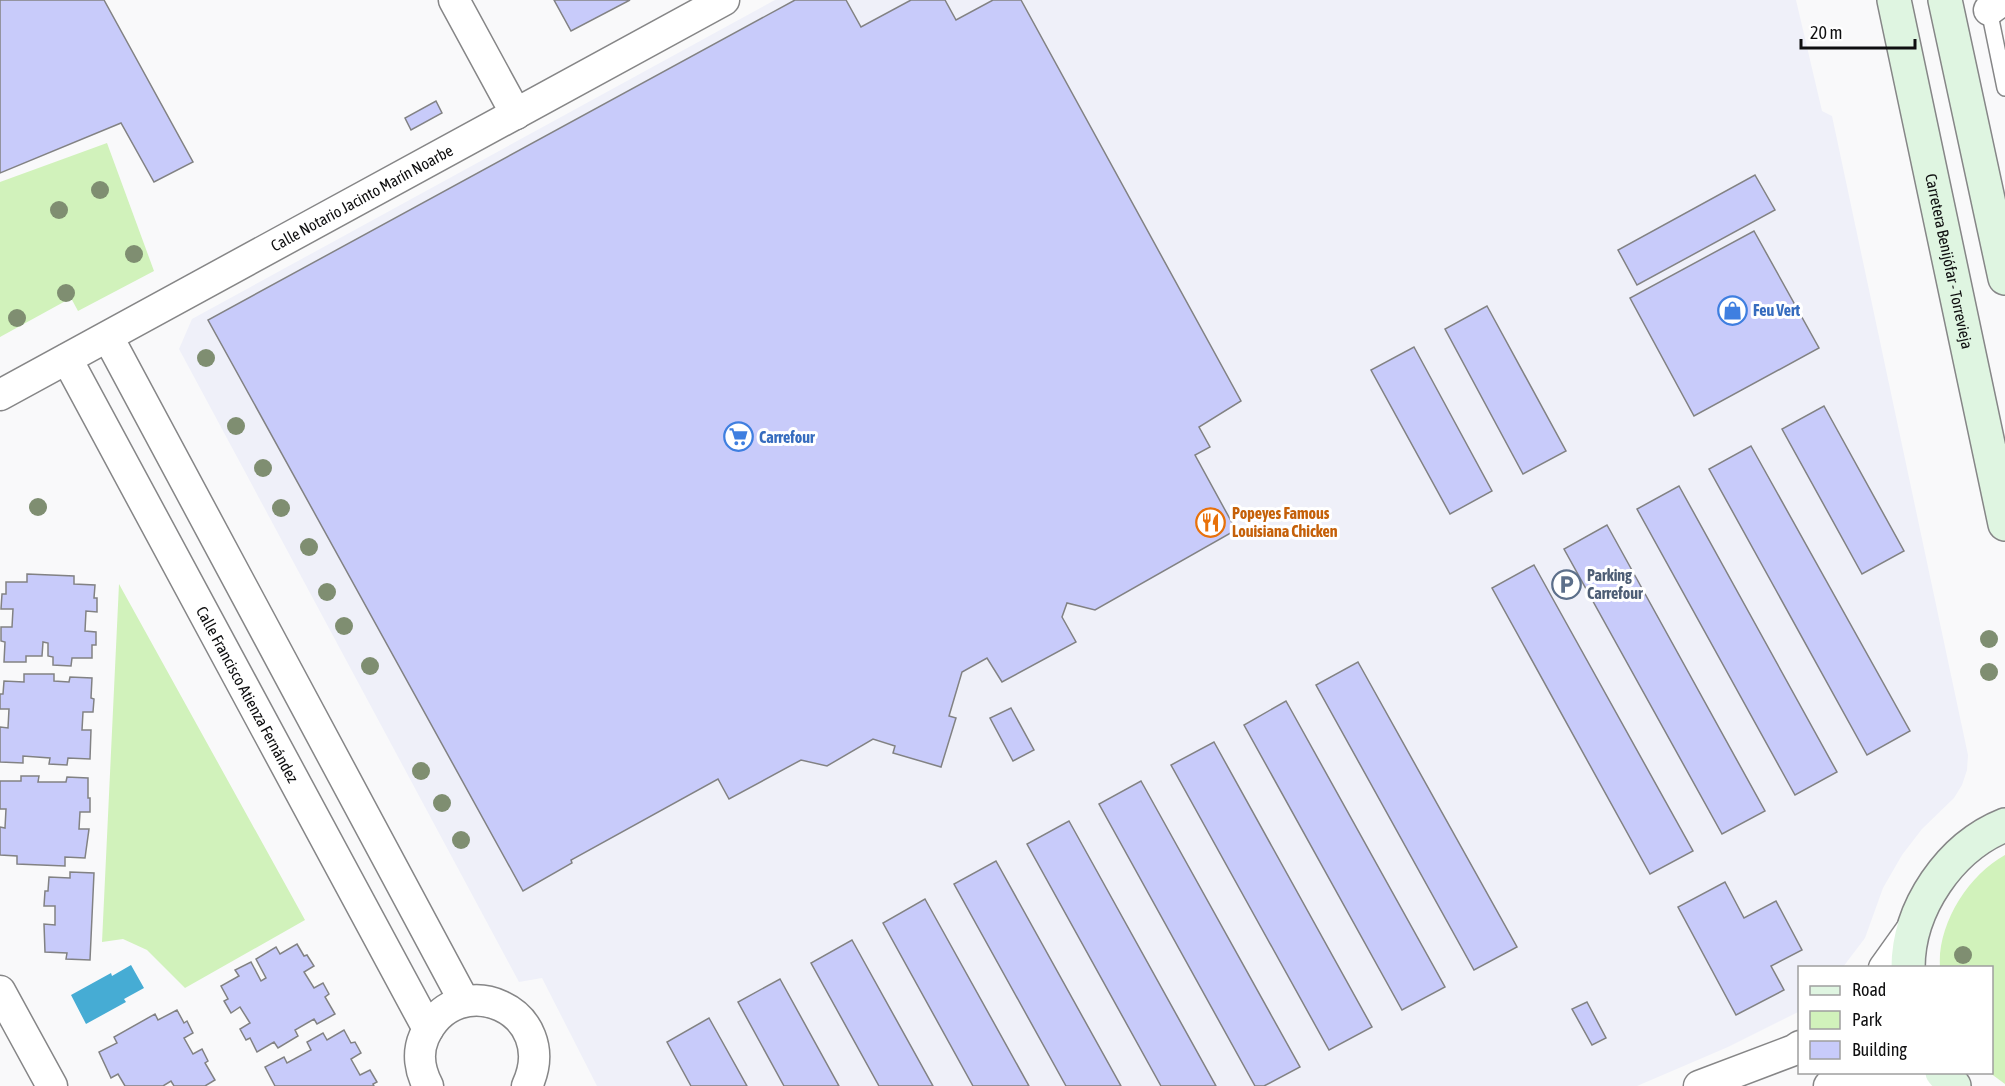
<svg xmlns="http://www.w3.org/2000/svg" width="2005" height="1086" viewBox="0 0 2005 1086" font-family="'Asap Condensed',sans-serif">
<rect width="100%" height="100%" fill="#f9f9fa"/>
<path fill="#eff0f9" d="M775,0h1021l26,111 10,5 136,639 -1,15 -5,15 -8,13 -32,31 -20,26 -19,33 -18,50 -22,29 -43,1 -1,43 -1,1 -70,35 -91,39h-1040l-55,-108 -23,4 -340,-633 13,-30z"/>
<g fill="#d1f2bb">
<path d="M107,143l47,128 -76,40 -7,-13 -71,39v-155z"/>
<path d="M119,584l186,336 -120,68 -38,-38 -24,-11 -21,3z"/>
<path d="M2005,855v229l-15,-11 2,-1v-104l-52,-1c-3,-42 28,-92 65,-112z"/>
</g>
<path fill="#46acd4" d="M131,965l13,23 -20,11 2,3 -40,22 -15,-29 40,-22 1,3z"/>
<g fill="#c8cbfa" stroke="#828283" stroke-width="1.5">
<path d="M0,0h104l89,162 -39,20 -33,-59 -121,50z"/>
<path d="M554,0h76l-59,31z"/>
<path d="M795,0h51l15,27 50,-27h34l11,20 37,-20h28l220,401 -42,26 11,20 -15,8 41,75 -141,80 -28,-7 -5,14 14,25 -74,40 -15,-24 -25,14 -13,44 7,2 -15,49 -48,-14 2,-7 -22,-7 -46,27 -26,-6 -72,39 -11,-20 -147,81 1,3 -49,28 -315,-571z"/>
<path d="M436,101l6,12 -31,17 -6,-12z"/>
<path d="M1755,175l20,35 -138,75 -19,-35z"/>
<path d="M1754,231l65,117 -125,68 -64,-118z"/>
<path d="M1487,306l79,145 -43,23 -78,-145z"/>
<path d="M1414,347l78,144 -42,23 -79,-144z"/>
<path d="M1824,406l80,145 -42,23 -80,-145z"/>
<path d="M1751,446l159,285 -43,24 -158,-286z"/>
<path d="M1679,486l158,286 -42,23 -158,-286z"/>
<path d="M1607,525l158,286 -43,23 -158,-285z"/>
<path d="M1534,565l159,286 -43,23 -158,-286z"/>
<path d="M27,574l47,2v8l21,1 -1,13h3v14l-11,-1 -1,20 11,1v13h-4v13h-20l-1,8 -18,-1v-8l-5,-1v-13l-5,-1 -1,14h-16v6h-22l1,-20 -4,-1v-14h11l1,-18h-12l1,-15h4v-12h21z"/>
<path d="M1358,662l159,285 -43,23 -158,-285z"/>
<path d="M24,674h30v7l15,1 1,-5 22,1 -1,20 3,1 -1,13h-10l-1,18h9l-1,29 -22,-1 -1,7 -18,-1 1,-6 -27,-2v7l-23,-1v-35l8,1 1,-19h-9v-15h3l1,-13 20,1z"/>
<path d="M1286,701l159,286 -43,23 -158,-285z"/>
<path d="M1011,708l23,42 -21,11 -23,-43z"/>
<path d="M1214,742l158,285 -43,23 -158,-285z"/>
<path d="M21,776h18l-1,6h28l1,-5 21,1v20h2v14h-10l-1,17h10l-4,29 -20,-1v9l-48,-2v-8l-17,-1v-28l5,1 1,-19h-6v-28h21z"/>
<path d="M1141,781l159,286 -36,19h-9l-156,-282z"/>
<path d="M1069,821l147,265h-55l-134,-242z"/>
<path d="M996,861l125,225h-55l-112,-202z"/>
<path d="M70,872l24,1 -4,87 -24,-1 1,-6 -22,-1 -1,-28 11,1v-19h-11l1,-15h3l1,-14 21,1z"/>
<path d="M1725,882l19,36 32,-17 26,49 -31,16 13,24 -48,25 -58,-108z"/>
<path d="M925,899l104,187h-56l-90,-163z"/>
<path d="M852,940l81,146h-54l-68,-123z"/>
<path d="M297,944l7,12 3,-1 7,11 -10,6 10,16 9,-5 6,11 -4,3 10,17 -18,10 -3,-5 -19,11 3,6 -20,12 -4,-6 -17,10 -7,-14 -4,2 -6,-11 10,-6 -10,-16 -9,6 -7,-12 4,-2 -7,-13 18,-10 -4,-6 16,-8 10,19 5,-3 -10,-19 20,-12 4,7z"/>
<path d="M780,979l59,107h-55l-46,-84z"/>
<path d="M1587,1002l19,36 -14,7 -20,-36z"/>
<path d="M177,1010l7,13 3,-2 6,12 -9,5 9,16 9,-5 6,12 -3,2 10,17 -10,6h-31l-3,-5 -8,5h-38l-7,-12 -7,4 -12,-26 18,-9 -3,-6 41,-23 3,6z"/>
<path d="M709,1018l38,68h-56l-24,-44z"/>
<path d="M344,1030l7,13 4,-1 6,11 -10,6 9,16 10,-5 7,12 -4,2 1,2h-99l-10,-19 19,-10 3,6 24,-13 -4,-8 16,-9 4,7z"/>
</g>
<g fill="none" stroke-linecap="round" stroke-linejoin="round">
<defs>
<path id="lane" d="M1988,5l17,83"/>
<g id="street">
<path d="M454,0l62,114"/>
<path d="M1989,10l14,-10"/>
<path d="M108,337l356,664"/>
<path id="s1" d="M67,359l361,670"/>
<path id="s2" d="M0,395l724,-395"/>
<path d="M1884,968l30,-42"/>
<path d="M0,991l52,95"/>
<path d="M428,1086c-8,-15 -11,-33 -4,-49 33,-73 138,-26 103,49"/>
<path d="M1699,1086l95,-36 6,-4"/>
<path d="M1829,1086l40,-8 79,3"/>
</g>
<g id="secondary">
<path id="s3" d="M1894,0l111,524"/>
<path d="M1945,0l60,278"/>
<path d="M1908,968c0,-60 42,-121 97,-143"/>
<path d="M1942,1072l12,14"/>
</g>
</defs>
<use href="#lane" stroke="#868687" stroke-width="18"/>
<use href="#street" stroke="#868687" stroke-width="33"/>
<use href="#secondary" stroke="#868687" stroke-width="36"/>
<use href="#lane" stroke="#fff" stroke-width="15"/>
<use href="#street" stroke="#fff" stroke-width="30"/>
<use href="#secondary" stroke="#dff5e1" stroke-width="33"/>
</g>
<g fill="#7f8e71">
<circle cx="100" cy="190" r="9"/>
<circle cx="59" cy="210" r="9"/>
<circle cx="134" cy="254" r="9"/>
<circle cx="66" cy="293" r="9"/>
<circle cx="17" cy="318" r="9"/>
<circle cx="206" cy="358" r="9"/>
<circle cx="236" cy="426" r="9"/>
<circle cx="263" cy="468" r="9"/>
<circle cx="38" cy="507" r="9"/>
<circle cx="281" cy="508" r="9"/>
<circle cx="309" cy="547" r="9"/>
<circle cx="327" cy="592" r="9"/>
<circle cx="344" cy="626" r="9"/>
<circle cx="1989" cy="639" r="9"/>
<circle cx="370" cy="666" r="9"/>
<circle cx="1989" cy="672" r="9"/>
<circle cx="421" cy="771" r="9"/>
<circle cx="442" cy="803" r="9"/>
<circle cx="461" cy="840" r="9"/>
<circle cx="1963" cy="955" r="9"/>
</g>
<defs>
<symbol id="shop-ring" viewBox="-11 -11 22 22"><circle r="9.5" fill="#fff" stroke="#3f7fe0" stroke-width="1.5"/><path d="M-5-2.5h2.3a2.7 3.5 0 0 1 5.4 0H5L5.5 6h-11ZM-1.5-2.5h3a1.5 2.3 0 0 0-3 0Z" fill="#3f7fe0"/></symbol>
<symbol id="supermarket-ring" viewBox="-11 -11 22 22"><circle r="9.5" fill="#fff" stroke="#3f7fe0" stroke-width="1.5"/><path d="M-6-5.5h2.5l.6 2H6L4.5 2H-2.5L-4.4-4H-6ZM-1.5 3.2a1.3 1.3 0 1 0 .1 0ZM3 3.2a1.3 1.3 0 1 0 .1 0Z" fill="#3f7fe0"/></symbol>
<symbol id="restaurant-ring" viewBox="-11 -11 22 22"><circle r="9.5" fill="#fff" stroke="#e8710a" stroke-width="1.5"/><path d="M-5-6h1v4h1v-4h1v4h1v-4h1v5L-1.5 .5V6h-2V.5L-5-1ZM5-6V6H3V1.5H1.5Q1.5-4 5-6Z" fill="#e8710a"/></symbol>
<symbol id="parking-ring" viewBox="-11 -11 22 22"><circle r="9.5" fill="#fff" stroke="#5c6f8a" stroke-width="1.5"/><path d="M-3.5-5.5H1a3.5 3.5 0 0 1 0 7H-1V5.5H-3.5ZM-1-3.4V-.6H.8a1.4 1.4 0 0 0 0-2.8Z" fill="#5c6f8a"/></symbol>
</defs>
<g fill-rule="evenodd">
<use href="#shop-ring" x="1716" y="294" width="33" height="33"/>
<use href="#supermarket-ring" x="722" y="420" width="33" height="33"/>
<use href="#restaurant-ring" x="1194" y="506" width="33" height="33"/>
<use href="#parking-ring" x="1550" y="568" width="33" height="33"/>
</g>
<g text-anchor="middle" stroke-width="6" stroke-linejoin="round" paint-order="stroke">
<g font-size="16" fill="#0f0f10" stroke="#fff">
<text dy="6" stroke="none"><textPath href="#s2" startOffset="412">Calle Notario Jacinto Marín Noarbe</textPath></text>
<text dy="6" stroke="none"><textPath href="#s3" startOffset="267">Carretera Benijófar - Torrevieja</textPath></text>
<text dy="6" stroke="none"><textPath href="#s1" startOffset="381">Calle Francisco Atienza Fernández</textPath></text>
</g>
<g font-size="16" font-weight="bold" fill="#366cbe" stroke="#fff" text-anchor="start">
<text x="1753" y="316">Feu Vert</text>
<text x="759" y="443">Carrefour</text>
</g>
<g font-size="16" font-weight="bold" fill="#c56008" stroke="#fff" text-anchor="start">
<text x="1232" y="519">Popeyes Famous<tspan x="1232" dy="18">Louisiana Chicken</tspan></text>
</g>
<g font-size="16" font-weight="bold" fill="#4e5e75" stroke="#fff" text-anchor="start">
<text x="1587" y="581">Parking<tspan x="1587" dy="18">Carrefour</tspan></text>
</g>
</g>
<rect x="1798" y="966" width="195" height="108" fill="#ffffff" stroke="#9f9f9f" stroke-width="1.5"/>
<rect x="1810" y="986" width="30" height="9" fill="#dff5e1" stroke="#9f9f9f" stroke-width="1.5"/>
<text x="1852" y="996" font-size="18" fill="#0f0f10">Road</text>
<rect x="1810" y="1011" width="30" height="18" fill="#d1f2bb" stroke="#9f9f9f" stroke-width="1.5"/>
<text x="1852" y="1026" font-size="18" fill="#0f0f10">Park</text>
<rect x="1810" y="1041" width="30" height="18" fill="#c8cbfa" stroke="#9f9f9f" stroke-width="1.5"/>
<text x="1852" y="1056" font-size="18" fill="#0f0f10">Building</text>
<path d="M1801 39v9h114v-9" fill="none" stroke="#0f0f10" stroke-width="3"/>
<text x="1810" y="39" font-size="18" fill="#0f0f10" stroke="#ffffff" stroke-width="4.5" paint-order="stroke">20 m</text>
</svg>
